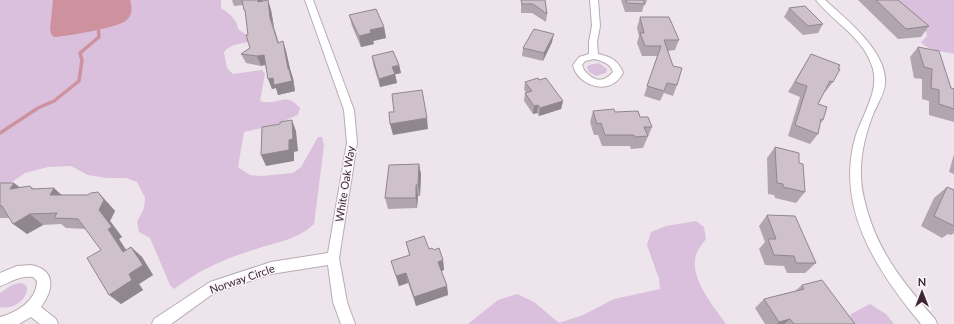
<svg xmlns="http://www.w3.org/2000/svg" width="954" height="324" font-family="Lato,sans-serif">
<rect width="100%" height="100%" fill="#ede5eb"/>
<path fill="#dac0dc" d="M 0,0 L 221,0 L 221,8 C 229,13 237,19 238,29 L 255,41 C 245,43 231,43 224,52 L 227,68 L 233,74 L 262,70 L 265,74 L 260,101 C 277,107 285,90 300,108 L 298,115 L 274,125 L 244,132 L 238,167 L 250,175 L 261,176 L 293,173 L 301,167 L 318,137 L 322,137 L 324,146 L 314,224 C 297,240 277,242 256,249 C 224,259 201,269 174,289 L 170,285 L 150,238 L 139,232 L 137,222 L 144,208 L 145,198 L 137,182 L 126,178 L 107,178 L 88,175 L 71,166 L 48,167 L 25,173 L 0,190 Z
M 888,0 L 954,0 L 954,54 C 943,51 928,51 921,42 L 927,36 L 925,29 Z
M 599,63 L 607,69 L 606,73 L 596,76 L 589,72 L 587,67 L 589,65 Z
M 696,221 L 704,227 L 706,239 C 703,243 699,248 697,252 C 687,276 713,305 726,324 L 468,324 L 498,300 L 517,294 L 534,302 L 559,323 L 583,315 L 614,299 L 660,289 L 659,279 L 647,245 L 651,232 L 666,226 Z
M 19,283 L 24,284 L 27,287 C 28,300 12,310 0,307 L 0,293 L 12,285 Z
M 870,304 L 886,314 L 894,324 L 849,324 L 851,314 Z"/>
<path fill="#cd929e" d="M 53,0 L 130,0 C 133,9 132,17 124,22 C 117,27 65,37 54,37 L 51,34 L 50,29 Z"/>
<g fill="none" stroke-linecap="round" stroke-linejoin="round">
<path stroke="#cd929e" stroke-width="3.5" d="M 0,133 L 38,108 L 54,101 L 79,81 L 82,60 L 80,53 L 99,37 L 98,25"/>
<defs>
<path id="minor" d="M 305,0 L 313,0 L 354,110 L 357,143 L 339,258 L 347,302 L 355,324 L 341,324 L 333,302 L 328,265 L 271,274 L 214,293 L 171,324 L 152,324 L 154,319 L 210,282 L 271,262 L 328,253 L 347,143 L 344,110 Z
M 590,0 L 598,0 L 600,26 L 597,42 L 598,54 C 610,56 619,61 623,73 C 621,76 618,81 614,83 C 599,93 576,81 573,65 L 579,57 L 589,54 L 589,42 L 592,26 ZM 594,59 C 603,61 611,64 613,72 C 603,84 593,81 584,70 L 582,65 L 585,61 Z
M 816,0 L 825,0 C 846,19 888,52 885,84 C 884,94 878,103 874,112 C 866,132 860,155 861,177 C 861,188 864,199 867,210 C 880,255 905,285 935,319 L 937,324 L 921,324 C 877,271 834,207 856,135 C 863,114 879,91 873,69 C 864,37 835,24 816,0 Z
M 31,265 C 56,270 54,289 41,307 L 56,319 L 58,324 L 40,324 L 31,317 L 19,324 L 0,324 L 0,317 C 17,313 37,300 37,281 L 33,277 C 20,275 11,282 0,286 L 0,273 L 17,266 Z"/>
</defs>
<use href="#minor" stroke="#b8abb4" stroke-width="2"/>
<use href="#minor" fill="#fff" fill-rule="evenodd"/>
</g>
<path fill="#b1a6af" d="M 232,0 L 263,0 L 263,1 L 268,0 L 271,10 L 274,27 L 279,43 L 283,41 L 286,51 L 290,69 L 293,78 L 295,91 L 278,95 L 276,88 L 272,89 L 265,65 L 261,66 L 246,63 L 241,54 L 250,48 L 246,15 L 243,5 L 234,6 Z
M 521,0 L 545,0 L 547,14 L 546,22 L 532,13 L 521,13 Z
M 621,0 L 647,0 L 645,5 L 644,5 L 642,12 L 625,12 Z
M 858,0 L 898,0 L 929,26 L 921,37 L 898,39 Z
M 789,8 L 823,24 L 818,33 L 803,35 L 784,17 Z
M 349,15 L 384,27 L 386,38 L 373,41 L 374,44 L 361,47 L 352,26 Z
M 640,17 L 679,40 L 675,50 L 668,51 L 677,85 L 673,96 L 664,93 L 660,101 L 644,96 L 657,56 L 642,56 L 637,43 L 639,36 L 637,28 Z
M 552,42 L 543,61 L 522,56 L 523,48 Z
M 918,47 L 951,88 L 954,89 L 954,122 L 929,115 L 929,101 L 922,99 L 922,79 L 914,78 L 910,57 Z
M 811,54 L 833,82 L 825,92 L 824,92 L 818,104 L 823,120 L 820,124 L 818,134 L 810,144 L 788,136 L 800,97 L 788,92 Z
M 372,56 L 399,65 L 401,73 L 395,74 L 397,83 L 380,87 L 373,64 Z
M 539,80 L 563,101 L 561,109 L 539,116 L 537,113 L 533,114 L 524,101 L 525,93 L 526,92 L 524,90 L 525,82 Z
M 593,111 L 615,112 L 640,117 L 652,127 L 643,148 L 631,149 L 630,146 L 602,146 L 598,135 L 594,135 L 590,122 Z
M 775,147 L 799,163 L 805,192 L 796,203 L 775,198 L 774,195 L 768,194 L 767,158 Z
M 954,154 L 954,174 L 949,172 Z
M 419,164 L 421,175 L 420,196 L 418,196 L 417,208 L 388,209 L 385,198 Z
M 0,183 L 14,183 L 20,187 L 30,186 L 34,189 L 62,195 L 108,203 L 115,211 L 110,221 L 122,237 L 119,239 L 126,250 L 131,247 L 142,257 L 153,275 L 139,284 L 143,290 L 121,304 L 101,250 L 86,229 L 66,228 L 61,224 L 43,225 L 27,234 L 9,218 L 0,218 Z
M 947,187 L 954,190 L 954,233 L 951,235 L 948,234 L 942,238 L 921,226 L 934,198 Z
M 767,215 L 816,263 L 805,273 L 787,273 L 784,266 L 765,265 L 759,249 L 765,242 L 759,226 Z
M 406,242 L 434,250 L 443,260 L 444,270 L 441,271 L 447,286 L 448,295 L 416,306 L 408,283 L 399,286 L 391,261 L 409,255 Z
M 802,285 L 855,324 L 765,324 L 755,308 L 764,299 L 795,291 Z"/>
<path fill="#90878e" d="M 258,0 L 263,0 L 261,12 L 258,2 Z
M 268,0 L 271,10 L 274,27 L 270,18 Z
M 384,27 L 386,38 L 373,41 L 374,44 L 361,47 L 359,36 L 370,30 Z
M 554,34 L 552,42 L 543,61 L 544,53 Z
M 283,41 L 286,51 L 290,69 L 293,78 L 295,91 L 278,95 L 276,88 L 272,89 L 268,79 L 288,69 Z
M 264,55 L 267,64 L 261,66 L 257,56 Z
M 399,65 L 401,73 L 393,75 L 392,67 Z
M 395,74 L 397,83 L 380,87 L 379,79 Z
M 563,101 L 561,109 L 539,116 L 540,108 Z
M 538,105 L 537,113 L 533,114 L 534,106 Z
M 427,118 L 428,129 L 393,135 L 390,124 Z
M 292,120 L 296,131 L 298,151 L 294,152 L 294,161 L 266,166 L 261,155 L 289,140 Z
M 419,164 L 421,175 L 420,196 L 418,185 Z
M 14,183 L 27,194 L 10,189 Z
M 416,185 L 418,196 L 417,208 L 416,198 Z
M 54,188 L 66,199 L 50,195 Z
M 98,192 L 108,203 L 115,211 L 110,221 L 122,237 L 119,239 L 134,262 L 123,252 L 108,229 L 99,210 Z
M 30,214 L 43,225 L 27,234 L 13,224 Z
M 131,247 L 142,257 L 153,275 L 139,284 L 143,290 L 121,304 L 109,295 L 129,274 Z
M 443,260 L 444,270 L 439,272 L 438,262 Z
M 406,273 L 408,283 L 399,286 L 396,276 Z
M 447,286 L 448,295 L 416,306 L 414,297 Z
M 790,319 L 784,324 L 777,324 L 779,322 Z"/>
<path fill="#cec1cb" stroke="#90878e" d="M 242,0 L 258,0 L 258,2 L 268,0 L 270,18 L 278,43 L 283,41 L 288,69 L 289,69 L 292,81 L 274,85 L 273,78 L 268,79 L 264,55 L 257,56 L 241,54 L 250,48 L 246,35 L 248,35 L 245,10 L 244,10 Z
M 521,0 L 545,0 L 547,14 L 533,4 L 522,4 Z
M 626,0 L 643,0 L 645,4 L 627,3 Z
M 876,0 L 898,0 L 929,26 L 906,29 Z
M 805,6 L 823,24 L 808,26 L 789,8 Z
M 376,9 L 384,27 L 370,30 L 371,33 L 359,36 L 349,15 Z
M 640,17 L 669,17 L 679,40 L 664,40 L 673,66 L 682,68 L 677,85 L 667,83 L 664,91 L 647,86 L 661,46 L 645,46 L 640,33 L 644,33 Z
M 534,29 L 554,34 L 544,53 L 523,48 Z
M 918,47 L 939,51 L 951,88 L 954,89 L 954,109 L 939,104 L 939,90 L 931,88 L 932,69 L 924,67 Z
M 393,51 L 399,65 L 392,67 L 395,74 L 379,79 L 372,56 Z
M 811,54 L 840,65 L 838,69 L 840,69 L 833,82 L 830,81 L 818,104 L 827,107 L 823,120 L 821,119 L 818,134 L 795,125 L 807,86 L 795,82 Z
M 538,78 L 539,80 L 546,78 L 563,101 L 540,108 L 538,105 L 534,106 L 525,93 L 532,91 L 525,82 Z
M 422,90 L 427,118 L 390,124 L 389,112 L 394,112 L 392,94 Z
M 614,109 L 615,112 L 638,111 L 640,117 L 648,117 L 652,127 L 644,127 L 648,136 L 635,137 L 634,135 L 605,135 L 601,123 L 597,124 L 593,111 Z
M 292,120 L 293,139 L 289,140 L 289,150 L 261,155 L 262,127 L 280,124 L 280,122 Z
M 775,147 L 799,153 L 799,163 L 803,164 L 805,192 L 783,187 L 783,184 L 777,183 Z
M 419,164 L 418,185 L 416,185 L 416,198 L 385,198 L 389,165 Z
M 0,183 L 14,183 L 10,189 L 30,186 L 32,189 L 54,188 L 50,195 L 87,195 L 91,193 L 98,192 L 104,200 L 99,210 L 112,227 L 108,229 L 123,252 L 131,247 L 143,265 L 129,274 L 132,280 L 109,295 L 87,258 L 101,250 L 78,219 L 54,218 L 57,213 L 30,214 L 13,224 L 2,206 L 0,206 Z
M 947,187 L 954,190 L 954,226 L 934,216 Z
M 767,215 L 795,216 L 816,263 L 796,263 L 794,256 L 774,255 L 768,239 L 776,239 Z
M 424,236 L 429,249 L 432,248 L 434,250 L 439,248 L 443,260 L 438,262 L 447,286 L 414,297 L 406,273 L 396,276 L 391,261 L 410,255 L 406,242 Z
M 822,280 L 855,324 L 794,324 L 790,319 L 779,322 L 764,299 L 804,289 L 802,285 Z"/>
<g text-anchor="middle" stroke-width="3" stroke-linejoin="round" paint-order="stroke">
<g font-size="11" fill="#3e2534" stroke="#faf5f9">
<text transform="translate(345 184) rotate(-81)" y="4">White Oak Way</text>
<text transform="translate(242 279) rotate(-19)" y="4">Norway Circle</text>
</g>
</g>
<g transform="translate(922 292)" stroke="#faf5f9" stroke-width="3" paint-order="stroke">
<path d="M0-3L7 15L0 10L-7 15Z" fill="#3e2534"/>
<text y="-6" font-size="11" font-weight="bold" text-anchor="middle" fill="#3e2534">N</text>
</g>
</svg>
